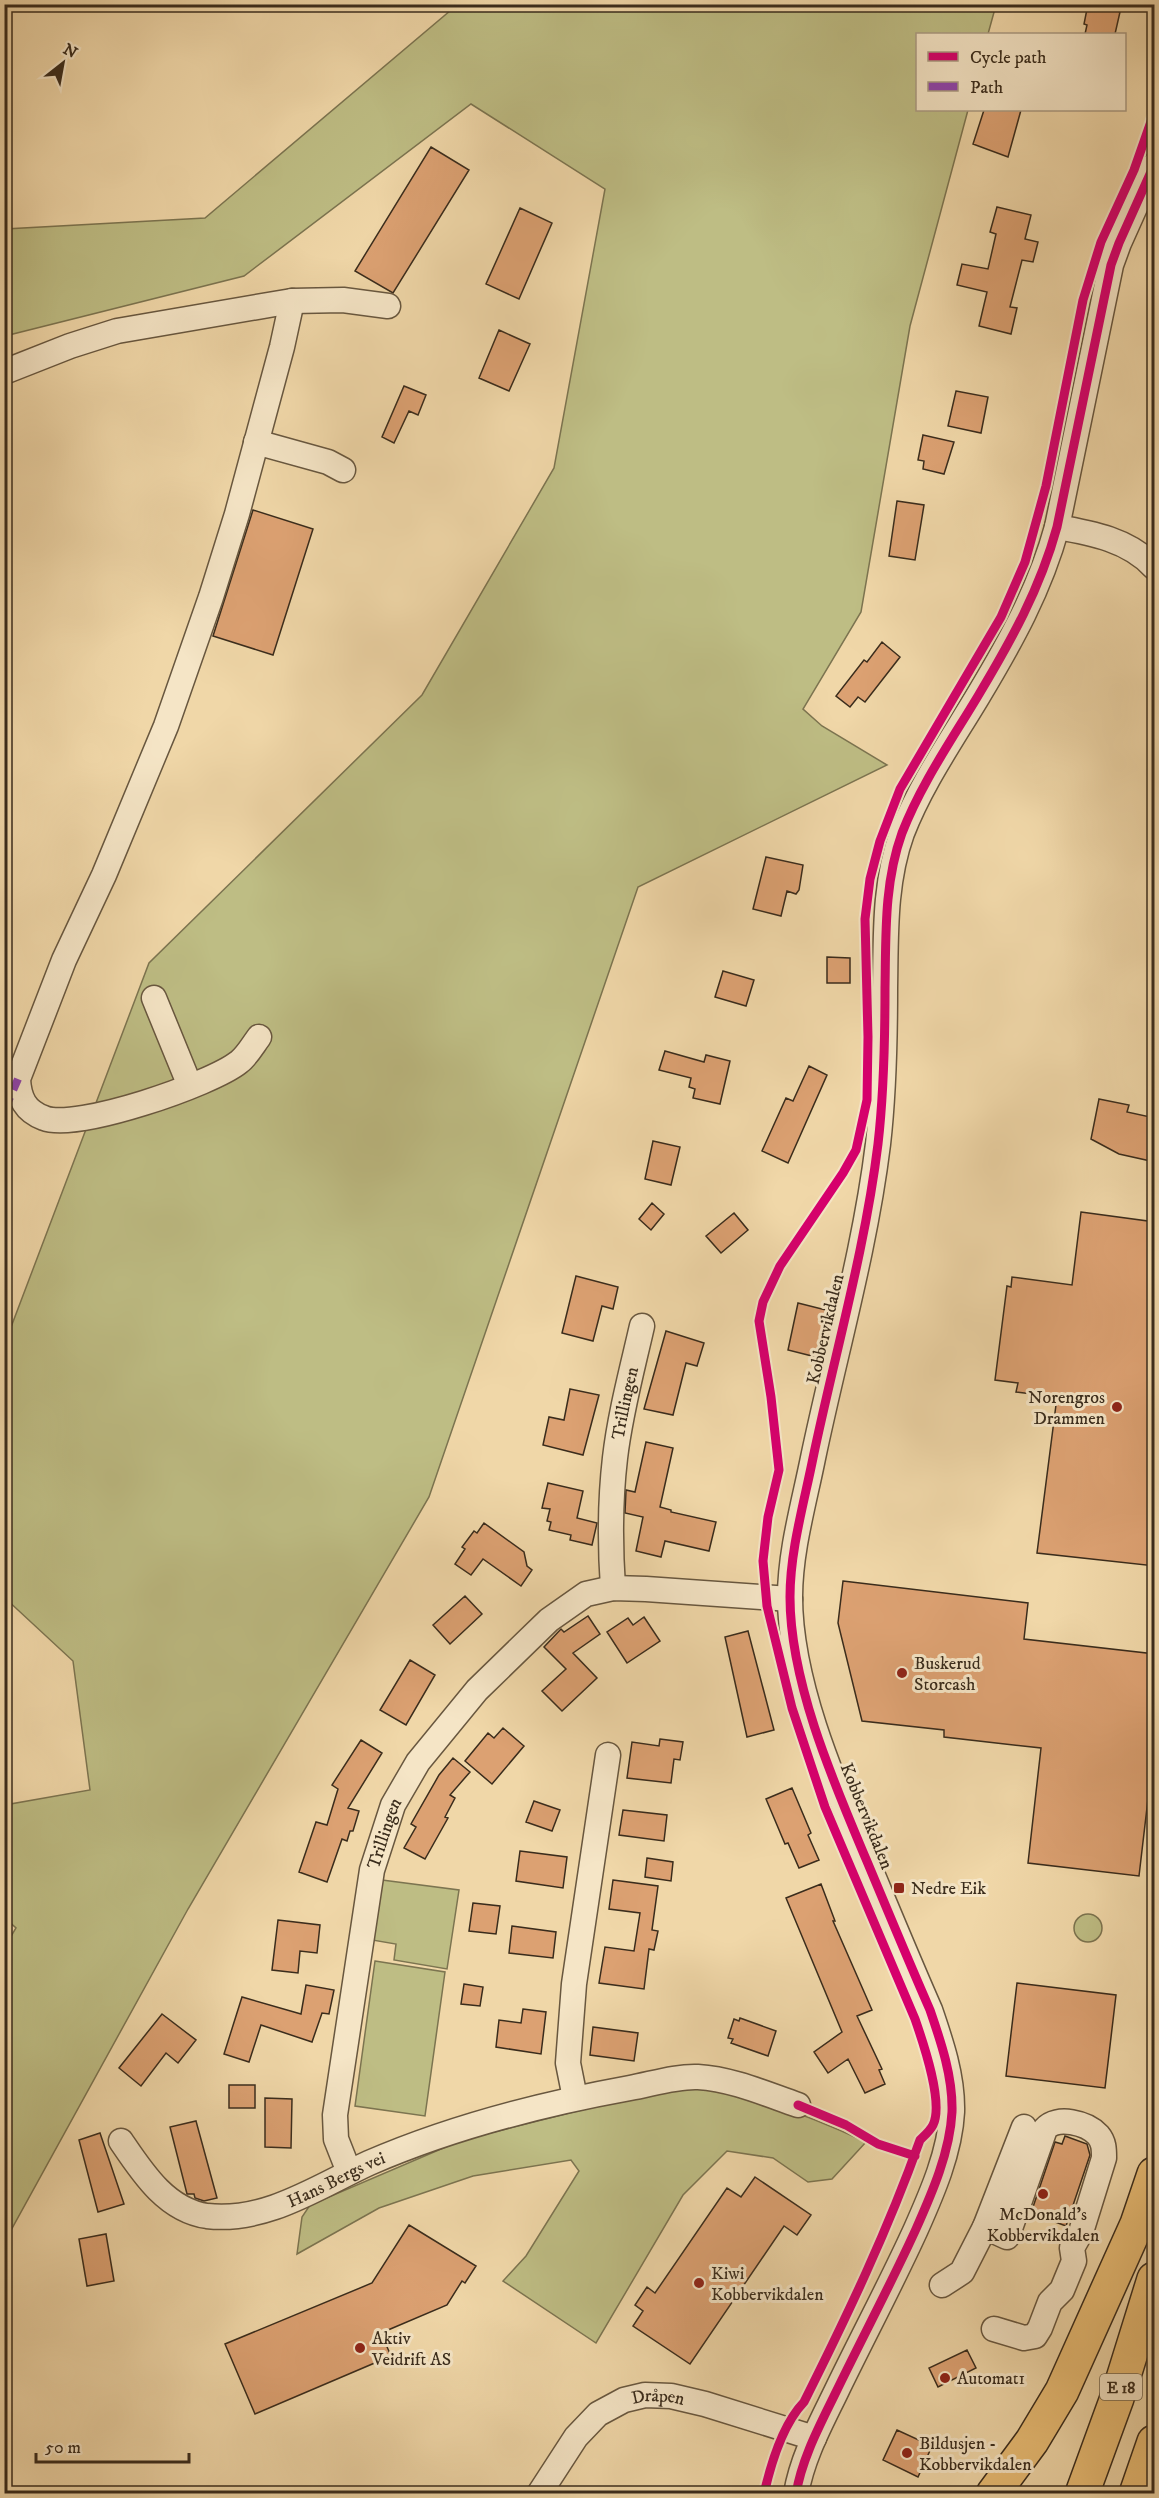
<svg xmlns="http://www.w3.org/2000/svg" width="1159" height="2498" font-family="'IM FELL DW Pica',serif">
<rect width="100%" height="100%" fill="#f0d7a8"/>
<filter id="stains"><feTurbulence type="fractalNoise" baseFrequency=".00333" numOctaves="4"/><feColorMatrix values="0 0 0 0 .2 0 0 0 0 .09 0 0 0 0 .02 0 0 0 .5 -.17"/></filter>
<radialGradient id="worn" r=".72"><stop offset=".6" stop-color="#630" stop-opacity="0"/><stop offset="1" stop-color="#630" stop-opacity=".3"/></radialGradient>
<path fill="#bebd84" stroke="#7c7450" stroke-width="1.5" d="M 457,5 L 996,5 L 988,34 L 918,34 L 918,110 L 968,110 L 910,326 L 861,612 L 803,709 L 822,726 L 887,765 L 638,887 L 429,1497 L 188,1909 L 5,2241 L 4,1948 L 16,1928 L 5,1918 L 5,1805 L 90,1790 L 73,1661 L 5,1598 L 5,1343 L 149,963 L 422,695 L 554,468 L 605,189 L 471,104 L 244,276 L 5,336 L 5,229 L 205,218 Z
M 382,1880 L 459,1890 L 447,1969 L 394,1960 L 396,1944 L 372,1940 Z
M1074 1928a14 14 0 1 1 28 0a14 14 0 1 1-28 0Z
M 375,1961 L 445,1972 L 425,2116 L 355,2106 Z
M 695,2084 C 755,2095 810,2116 866,2142 L 832,2179 L 808,2182 L 773,2158 L 727,2151 L 683,2195 L 596,2343 L 503,2281 L 526,2256 L 579,2171 L 571,2160 L 473,2176 L 379,2208 L 297,2254 L 302,2217 L 310,2205 L 462,2140 L 593,2107 Z"/>
<path fill="#dca172" stroke="#3a2c1c" stroke-width="1.5" d="M 1088,4 L 1118,4 L 1117,11 L 1120,12 L 1115,34 L 1085,34 L 1087,25 L 1084,24 Z
M 984,110 L 1021,110 L 1008,157 L 973,144 Z
M 431,147 L 469,170 L 393,293 L 355,271 Z
M 997,207 L 1031,215 L 1025,239 L 1038,242 L 1033,262 L 1022,260 L 1010,307 L 1017,308 L 1011,334 L 979,326 L 987,292 L 957,285 L 962,264 L 988,269 L 996,234 L 990,232 Z
M 520,208 L 552,223 L 519,299 L 486,284 Z
M 499,330 L 530,344 L 509,391 L 479,378 Z
M 404,386 L 426,395 L 418,415 L 409,411 L 394,443 L 382,437 Z
M 956,391 L 988,397 L 981,433 L 948,426 Z
M 923,435 L 954,442 L 944,474 L 923,469 L 924,461 L 918,460 Z
M 897,501 L 924,505 L 915,560 L 889,556 Z
M 253,510 L 313,529 L 273,655 L 213,636 Z
M 882,642 L 900,657 L 865,702 L 858,697 L 850,707 L 836,696 L 864,660 L 867,662 Z
M 766,857 L 803,865 L 799,890 L 796,894 L 787,891 L 781,916 L 753,909 Z
M 827,957 L 850,958 L 850,983 L 827,983 Z
M 723,971 L 754,980 L 746,1006 L 715,997 Z
M 665,1051 L 704,1062 L 706,1055 L 730,1061 L 720,1104 L 693,1098 L 695,1089 L 689,1087 L 691,1078 L 659,1070 Z
M 809,1066 L 827,1075 L 788,1163 L 762,1151 L 786,1098 L 793,1101 Z
M 1099,1099 L 1129,1105 L 1127,1112 L 1155,1118 L 1155,1162 L 1119,1154 L 1091,1139 Z
M 653,1141 L 680,1147 L 671,1185 L 645,1179 Z
M 652,1203 L 664,1214 L 651,1230 L 639,1219 Z
M 1081,1212 L 1155,1222 L 1155,1566 L 1037,1553 L 1057,1397 L 1016,1392 L 1018,1383 L 995,1380 L 1007,1286 L 1011,1287 L 1012,1277 L 1072,1285 Z
M 734,1213 L 748,1230 L 721,1253 L 706,1236 Z
M 576,1276 L 618,1287 L 613,1309 L 602,1306 L 593,1341 L 562,1333 Z
M 798,1303 L 826,1310 L 816,1357 L 788,1350 Z
M 666,1331 L 704,1343 L 697,1366 L 686,1363 L 673,1415 L 644,1409 Z
M 570,1389 L 599,1395 L 583,1455 L 543,1445 L 549,1417 L 564,1420 Z
M 646,1442 L 673,1448 L 660,1507 L 671,1510 L 671,1512 L 716,1522 L 709,1551 L 665,1541 L 661,1557 L 636,1551 L 643,1517 L 625,1513 L 626,1490 L 635,1492 Z
M 548,1483 L 583,1491 L 577,1518 L 597,1523 L 592,1545 L 570,1540 L 571,1535 L 549,1530 L 551,1522 L 547,1521 L 550,1509 L 542,1508 Z
M 484,1523 L 524,1552 L 527,1566 L 532,1570 L 521,1586 L 483,1559 L 471,1575 L 455,1564 L 465,1549 L 462,1547 L 474,1531 L 477,1533 Z
M 843,1581 L 1028,1603 L 1024,1639 L 1155,1654 L 1155,1739 L 1139,1876 L 1028,1863 L 1041,1748 L 944,1737 L 944,1730 L 862,1721 L 838,1623 Z
M 465,1596 L 482,1614 L 450,1644 L 433,1625 Z
M 588,1616 L 600,1634 L 573,1653 L 597,1678 L 562,1711 L 542,1691 L 566,1669 L 544,1647 L 561,1629 L 564,1632 Z
M 644,1617 L 660,1641 L 627,1663 L 607,1632 L 628,1618 L 633,1625 Z
M 748,1631 L 774,1730 L 747,1737 L 725,1637 Z
M 410,1660 L 435,1675 L 406,1725 L 380,1710 Z
M 503,1728 L 524,1746 L 492,1784 L 465,1761 L 488,1733 L 494,1738 Z
M 660,1739 L 683,1742 L 680,1760 L 674,1759 L 671,1783 L 627,1778 L 632,1742 L 659,1746 Z
M 361,1740 L 382,1753 L 348,1808 L 359,1811 L 353,1831 L 350,1831 L 347,1841 L 342,1839 L 327,1882 L 299,1872 L 316,1822 L 327,1825 L 338,1789 L 332,1785 Z
M 453,1758 L 470,1772 L 450,1795 L 455,1798 L 445,1817 L 448,1818 L 425,1859 L 404,1848 L 416,1827 L 411,1824 L 439,1775 Z
M 792,1788 L 811,1833 L 808,1835 L 819,1860 L 799,1868 L 788,1843 L 785,1844 L 766,1799 Z
M 534,1801 L 560,1810 L 552,1831 L 526,1822 Z
M 623,1810 L 667,1815 L 664,1841 L 619,1835 Z
M 520,1851 L 567,1857 L 563,1888 L 516,1881 Z
M 647,1858 L 673,1862 L 671,1881 L 645,1877 Z
M 613,1880 L 658,1886 L 652,1930 L 658,1931 L 654,1950 L 649,1949 L 644,1989 L 599,1983 L 605,1947 L 634,1951 L 640,1913 L 609,1909 Z
M 821,1884 L 835,1921 L 833,1921 L 872,2010 L 857,2016 L 882,2069 L 879,2070 L 885,2084 L 865,2093 L 848,2059 L 828,2073 L 814,2052 L 842,2032 L 786,1898 Z
M 473,1903 L 500,1906 L 496,1934 L 469,1931 Z
M 278,1920 L 320,1925 L 317,1953 L 300,1951 L 298,1973 L 272,1970 Z
M 512,1926 L 556,1932 L 553,1958 L 509,1953 Z
M 1017,1983 L 1116,1995 L 1105,2088 L 1006,2076 Z
M 464,1984 L 483,1987 L 480,2006 L 461,2004 Z
M 306,1985 L 334,1990 L 329,2014 L 322,2013 L 312,2042 L 261,2025 L 249,2062 L 224,2054 L 242,1997 L 301,2014 Z
M 523,2009 L 546,2012 L 541,2054 L 496,2047 L 499,2020 L 521,2023 Z
M 162,2014 L 196,2040 L 178,2063 L 166,2053 L 141,2086 L 119,2068 Z
M 740,2018 L 776,2031 L 768,2056 L 731,2043 L 733,2039 L 728,2038 L 734,2019 L 739,2021 Z
M 593,2027 L 638,2033 L 634,2061 L 590,2055 Z
M 229,2085 L 255,2085 L 255,2108 L 229,2108 Z
M 265,2098 L 292,2099 L 291,2148 L 265,2147 Z
M 196,2121 L 217,2198 L 204,2201 L 195,2198 L 194,2194 L 187,2194 L 170,2127 Z
M 100,2133 L 124,2204 L 98,2212 L 79,2140 Z
M 1065,2136 L 1087,2144 L 1090,2155 L 1066,2226 L 1031,2213 L 1055,2142 L 1062,2144 Z
M 755,2177 L 811,2215 L 797,2235 L 784,2226 L 690,2364 L 633,2326 L 643,2311 L 635,2305 L 647,2287 L 655,2293 L 727,2188 L 741,2197 Z
M 409,2225 L 476,2266 L 465,2283 L 462,2281 L 447,2305 L 381,2333 L 391,2356 L 255,2414 L 225,2344 L 372,2283 Z
M 106,2234 L 114,2281 L 87,2286 L 79,2239 Z
M 967,2350 L 976,2368 L 938,2387 L 929,2368 Z
M 897,2430 L 932,2446 L 918,2477 L 883,2460 Z"/>
<g fill="none" stroke-linecap="round" stroke-linejoin="round">
<defs>
<g id="minor">
<path d="M 4,372 L 70,346 L 117,331 L 292,301 L 343,300 L 388,306"/>
<path d="M 256,442 L 328,462 L 343,470"/>
<path d="M 1057,527 C 1092,533 1129,540 1154,567"/>
<path d="M 154,998 L 190,1086"/>
<path d="M 259,1037 C 253,1045 247,1056 239,1062 C 212,1084 76,1131 44,1118 C 25,1111 19,1098 18,1079 L 64,960 L 104,875 L 166,726 L 211,597 L 237,514 L 282,347 L 292,301"/>
<path id="s1" d="M 613,1588 C 610,1545 610,1501 615,1458 C 620,1414 632,1370 642,1326"/>
<path d="M 575,2098 L 568,2063 L 574,1984 L 608,1755"/>
<path id="s2" d="M 121,2141 C 142,2172 166,2210 207,2216 C 266,2223 319,2186 369,2163 C 452,2127 542,2104 630,2088 C 652,2084 676,2076 698,2077 C 732,2079 766,2094 798,2105"/>
<path id="s3" d="M 349,2172 L 336,2139 L 335,2115 L 372,1870 L 393,1805 L 418,1762 L 477,1690 L 549,1620 L 586,1594 L 613,1588 L 646,1589 L 790,1599"/>
<path d="M 985,2227 L 1007,2237 L 1045,2129 C 1057,2115 1087,2123 1098,2135 C 1104,2142 1104,2149 1104,2158 L 1081,2232 L 1072,2248 L 1074,2261 L 1062,2290 L 1050,2302 L 1040,2328 L 1035,2336 L 1024,2338 L 994,2329"/>
<path d="M 942,2285 L 962,2272 L 985,2227 L 1024,2127"/>
<path id="s4" d="M 539,2494 L 576,2437 L 598,2414 L 624,2400 L 645,2395 L 671,2396 L 705,2404 L 814,2438"/>
<path d="M 796,2494 C 802,2458 820,2425 836,2392 C 862,2338 891,2284 916,2229 C 932,2193 950,2152 952,2112 C 953,2077 941,2042 930,2010 C 908,1960 887,1909 866,1859 C 833,1781 790,1682 790,1597 C 790,1551 804,1503 813,1458 C 835,1353 865,1250 878,1144 C 884,1092 885,1040 885,988 C 886,935 884,883 902,833 C 921,784 951,741 978,696 C 1011,641 1040,589 1057,527 L 1111,265 L 1119,243 L 1154,165"/>
</g>
<path id="highway" d="M 993,2494 L 1032,2441 L 1062,2391 L 1137,2224 L 1154,2174
M 1082,2494 L 1117,2398 L 1154,2279
M 1136,2494 L 1154,2442"/>
</defs>
<use href="#minor" stroke="#68573f" stroke-width="27"/>
<use href="#highway" stroke="#3a2c1c" stroke-width="36"/>
<use href="#minor" stroke="#f5e5c6" stroke-width="24"/>
<use href="#highway" stroke="#e8bc74" stroke-width="33"/>
<path stroke="#8e44ad" stroke-width="8" stroke-dasharray="15 8" stroke-linecap="butt" d="M 4,1111 L 18,1079"/>
<defs>
<path id="cycleway" d="M 798,2105 L 846,2125 L 878,2144 L 915,2156
M 764,2494 C 771,2463 782,2425 804,2402 C 847,2316 888,2230 920,2140 C 925,2135 930,2131 933,2125 C 944,2103 923,2042 915,2019 L 825,1807 L 792,1708 L 767,1606 L 763,1561 L 768,1517 L 779,1470 L 771,1397 L 759,1321 L 763,1302 L 780,1266 L 843,1173 L 856,1150 L 867,1100 L 868,1037 L 865,919 L 870,879 L 880,841 L 900,789 L 1001,617 L 1025,562 L 1046,486 L 1083,300 L 1101,242 L 1134,170 L 1154,113
M 796,2494 C 802,2458 820,2425 836,2392 C 862,2338 891,2284 916,2229 C 932,2193 950,2152 952,2112 C 953,2077 941,2042 930,2010 C 908,1960 887,1909 866,1859 C 833,1781 790,1682 790,1597 C 790,1551 804,1503 813,1458 C 835,1353 865,1250 878,1144 C 884,1092 885,1040 885,988 C 886,935 884,883 902,833 C 921,784 951,741 978,696 C 1011,641 1040,589 1057,527 L 1111,265 L 1119,243 L 1154,165"/>
</defs>
<use href="#cycleway" stroke="#f5e5c6" stroke-width="13"/>
<use href="#cycleway" stroke="#d6006c" stroke-width="9"/>
</g>
<g fill="#8f2418" stroke="#f5e5c6" stroke-width="2">
<circle cx="1117" cy="1407" r="6"/>
<circle cx="902" cy="1673" r="6"/>
<rect x="893" y="1882" width="12" height="12" rx="3"/>
<circle cx="1043" cy="2194" r="6"/>
<circle cx="699" cy="2283" r="6"/>
<circle cx="360" cy="2348" r="6"/>
<circle cx="945" cy="2378" r="6"/>
<circle cx="907" cy="2453" r="6"/>
</g>
<g text-anchor="middle" stroke-width="6" stroke-linejoin="round" paint-order="stroke">
<rect fill="#f5e5c6" stroke="#72644f" stroke-width="1.5" x="1100" y="2374" width="42" height="26" rx="4.5"/>
<g font-size="16" font-weight="bold" fill="#3a2c1c">
<text x="1121" y="2393">E 18</text>
</g>
<g font-size="18" fill="#3a2c1c" stroke="#f5e5c6">
<text transform="translate(825 1329) rotate(-77)" y="6">Kobbervikdalen</text>
<text dy="6" stroke="none"><textPath href="#s1" startOffset="186">Trillingen</textPath></text>
<text transform="translate(867 1816) rotate(68)" y="6">Kobbervikdalen</text>
<text dy="6" stroke="none"><textPath href="#s3" startOffset="346">Trillingen</textPath></text>
<text dy="6" stroke="none"><textPath href="#s2" startOffset="254">Hans Bergs vei</textPath></text>
<text dy="6" stroke="none"><textPath href="#s4" startOffset="164">Dråpen</textPath></text>
</g>
<g font-size="18" fill="#3a2c1c" stroke="#f5e5c6" text-anchor="start">
<text x="1105" y="1403" text-anchor="end">Norengros<tspan x="1105" dy="21">Drammen</tspan></text>
<text x="914" y="1669">Buskerud<tspan x="914" dy="21">Storcash</tspan></text>
<text x="911" y="1894">Nedre Eik</text>
<text x="1043" y="2220" text-anchor="middle">McDonald's<tspan x="1043" dy="21">Kobbervikdalen</tspan></text>
<text x="711" y="2279">Kiwi<tspan x="711" dy="21">Kobbervikdalen</tspan></text>
<text x="372" y="2344">Aktiv<tspan x="372" dy="21">Veidrift AS</tspan></text>
<text x="957" y="2384">Automat1</text>
<text x="919" y="2449">Bildusjen -<tspan x="919" dy="21">Kobbervikdalen</tspan></text>
</g>
</g>
<rect width="1159" height="2498" fill="none" stroke="#f0d7a8" stroke-width="24"/>
<rect x="6" y="6" width="1147" height="2486" fill="none" stroke="#3a2c1c" stroke-width="3"/>
<rect x="12" y="12" width="1135" height="2474" fill="none" stroke="#3a2c1c" stroke-width="1.5"/>
<rect x="916" y="33" width="210" height="78" fill="#f5e5c6" stroke="#aa9b82" stroke-width="1.5"/>
<rect x="928" y="52" width="30" height="9" fill="#d6006c" stroke="#aa9b82" stroke-width="1.5"/>
<text x="970" y="63" font-size="18" fill="#3a2c1c">Cycle path</text>
<rect x="928" y="82" width="30" height="9" fill="#8e44ad" stroke="#aa9b82" stroke-width="1.5"/>
<text x="970" y="93" font-size="18" fill="#3a2c1c">Path</text>
<g transform="translate(63 63) rotate(31)" stroke="#f5e5c6" stroke-width="4.5" paint-order="stroke">
<path d="M0-4.5L10 22L0 15L-10 22Z" fill="#3a2c1c"/>
<text y="-9" font-size="16" font-weight="bold" text-anchor="middle" fill="#3a2c1c">N</text>
</g>
<path d="M36 2453v9h153v-9" fill="none" stroke="#3a2c1c" stroke-width="3"/>
<text x="45" y="2453" font-size="18" fill="#3a2c1c" stroke="#f5e5c6" stroke-width="4.5" paint-order="stroke">50 m</text>
<rect width="100%" height="100%" filter="url(#stains)"/>
<rect width="100%" height="100%" fill="url(#worn)"/>
</svg>
